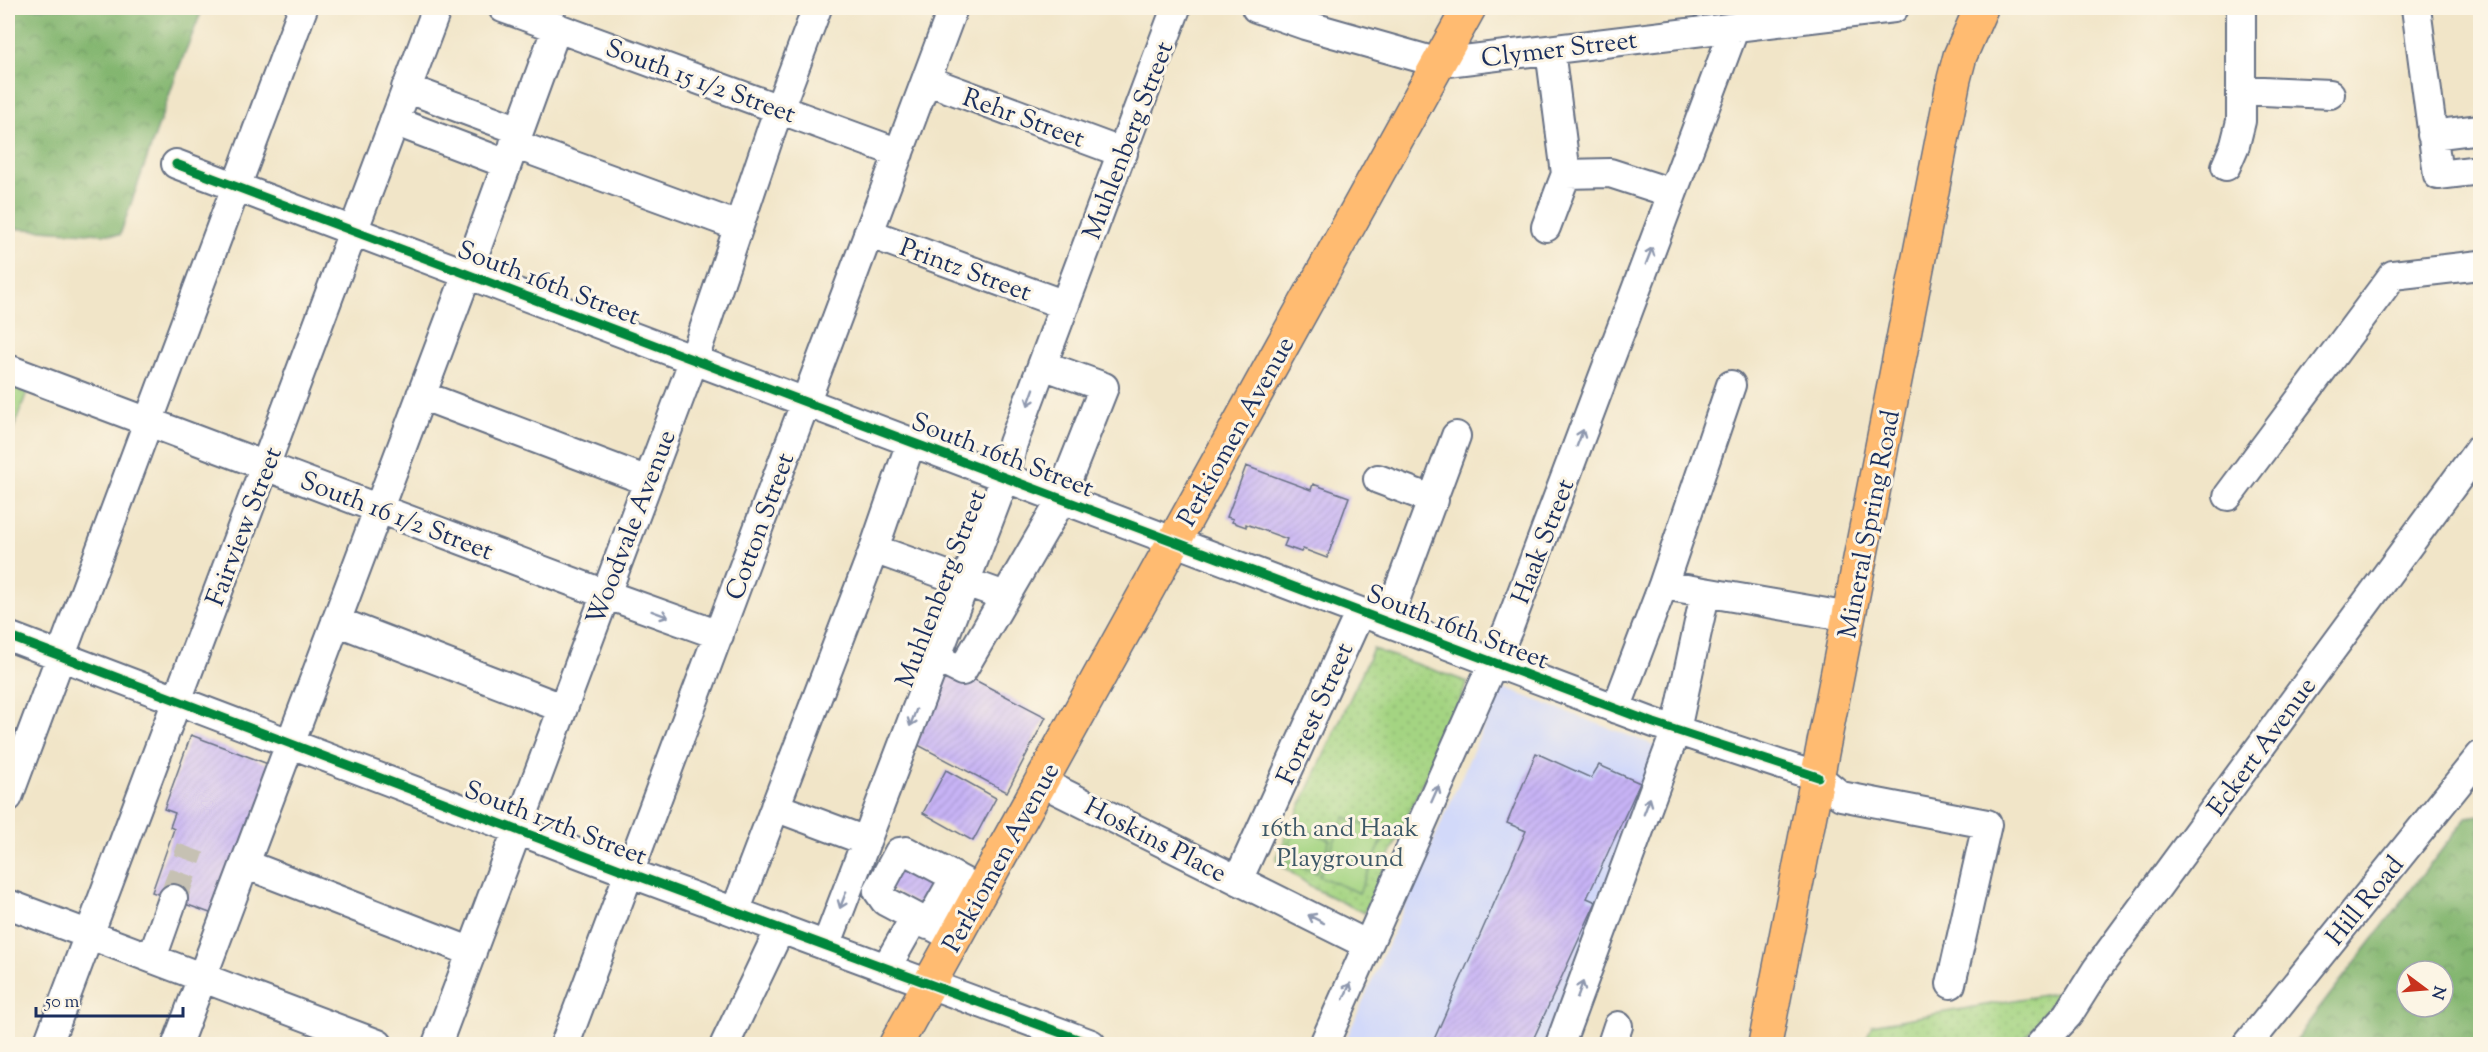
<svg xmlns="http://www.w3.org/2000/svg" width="2488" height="1052" font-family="'Sorts Mill Goudy',serif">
<defs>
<pattern id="grass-dots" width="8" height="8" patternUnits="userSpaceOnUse" patternTransform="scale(1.5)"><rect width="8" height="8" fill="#a4d482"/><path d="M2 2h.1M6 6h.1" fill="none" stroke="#8db673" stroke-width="1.8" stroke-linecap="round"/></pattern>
<pattern id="forest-crowns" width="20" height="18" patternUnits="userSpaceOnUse" patternTransform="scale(1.5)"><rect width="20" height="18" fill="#83b670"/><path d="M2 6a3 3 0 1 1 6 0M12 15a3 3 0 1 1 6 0" fill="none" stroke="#6a945f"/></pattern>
<pattern id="building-hatch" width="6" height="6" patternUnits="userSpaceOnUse" patternTransform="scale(1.5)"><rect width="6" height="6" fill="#c7b3f5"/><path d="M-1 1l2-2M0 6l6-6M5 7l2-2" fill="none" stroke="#aa9ad4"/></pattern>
</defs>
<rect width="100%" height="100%" fill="#fcf5e5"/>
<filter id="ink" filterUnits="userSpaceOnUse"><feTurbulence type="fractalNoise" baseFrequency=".0167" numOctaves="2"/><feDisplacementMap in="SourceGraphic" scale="12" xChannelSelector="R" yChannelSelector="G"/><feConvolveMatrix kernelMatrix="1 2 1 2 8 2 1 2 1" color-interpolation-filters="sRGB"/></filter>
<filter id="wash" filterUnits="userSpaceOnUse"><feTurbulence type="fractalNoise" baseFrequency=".008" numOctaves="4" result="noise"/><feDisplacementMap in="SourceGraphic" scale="24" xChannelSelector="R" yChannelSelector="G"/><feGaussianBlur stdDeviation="1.35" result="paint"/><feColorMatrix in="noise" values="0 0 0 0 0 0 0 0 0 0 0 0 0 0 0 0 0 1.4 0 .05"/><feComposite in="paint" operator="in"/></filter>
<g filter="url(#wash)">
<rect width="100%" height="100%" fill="#f1e5c8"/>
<path fill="#d2d9f9" d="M 1501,687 L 1672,752 L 1575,1044 L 1344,1044 Z"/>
<path fill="url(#grass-dots)" stroke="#608270" stroke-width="1.5" d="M 8,369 L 32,378 L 8,444 Z
M 1373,649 L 1468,682 L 1364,913 L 1315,889 L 1279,864 L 1276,859 Z
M 2060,992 L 2020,1044 L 1864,1044 L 1872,1025 Z"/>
<path fill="url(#forest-crowns)" stroke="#4f7267" stroke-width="1.5" fill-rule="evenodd" d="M 8,8 L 203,8 L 178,70 L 120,235 L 8,228 Z
M 2480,815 L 2480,1044 L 2292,1044 L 2467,817 ZM 2407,971 L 2443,971 L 2443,1007 L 2407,1007 Z"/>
<path fill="#a4d482" stroke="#608270" stroke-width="1.5" d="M 1345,817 L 1385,834 L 1359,893 L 1319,876 Z
M 1297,826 L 1330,840 L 1316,873 L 1283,859 Z"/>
<g id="blocks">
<path fill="url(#building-hatch)" d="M 1246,466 L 1311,490 L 1313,484 L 1349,497 L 1327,558 L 1303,549 L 1301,552 L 1284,546 L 1287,539 L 1246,524 L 1246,527 L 1232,522 L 1233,519 L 1227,517 Z
M 948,666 L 1046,717 L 1007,792 L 916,744 Z
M 191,735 L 276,767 L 221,917 L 152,892 L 174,829 L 170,827 L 175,813 L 164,809 Z
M 1536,753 L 1591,778 L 1599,765 L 1640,783 L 1587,898 L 1596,902 L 1531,1044 L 1432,1044 L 1526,831 L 1507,823 Z
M 946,770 L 996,798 L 973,841 L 923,813 Z
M 898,862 L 942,886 L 928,910 L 885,886 Z"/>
</g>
</g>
<g filter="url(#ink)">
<use href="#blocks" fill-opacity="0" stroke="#666f83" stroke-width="1.5"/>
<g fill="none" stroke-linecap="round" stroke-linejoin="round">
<path stroke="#c6c1b3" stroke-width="28" stroke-dasharray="28 14" stroke-linecap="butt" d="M 173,899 L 191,848"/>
<defs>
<path id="minor" d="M 503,8 L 899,153
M 1256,8 L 1305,25 L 1439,63 L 1894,8
M 2416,8 L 2438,175 L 2480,170
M 926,80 L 1123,153
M 406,88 L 519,130
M 2242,90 L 2330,94
M 394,121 L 507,164
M 2432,135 L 2480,129
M 514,144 L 738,226
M 176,164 L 1654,723 L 1818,777 L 1841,796 L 1987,824 L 1951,984
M 2226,166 L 2235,145 L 2241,121 L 2241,8
M 1566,174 L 1610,173 L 1672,193
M 1546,227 L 1566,174 L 1550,50
M 868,233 L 1065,305
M 8,369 L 605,594 L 719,635
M 421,395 L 648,481
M 1378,479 L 1434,500
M 2228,496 L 2393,275 L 2480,265
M 874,549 L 1005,596
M 1663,585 L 1850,617
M 336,621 L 562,708
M 1387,622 L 1456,436
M 8,636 L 630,873 L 1091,1044
M 936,658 L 962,671 L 1055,511 L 1104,387 L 1043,365
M 1616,709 L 1663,585 L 1731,385
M 1041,782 L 1368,945
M 8,797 L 303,8
M 775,807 L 866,841
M 245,864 L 472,952
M 1238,880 L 1360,612
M 8,904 L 378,1044
M 735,912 L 874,549 L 911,442
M 928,925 L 955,877
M 955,938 L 885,901 L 878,891 L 899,852 L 906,851 L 981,891
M 826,946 L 1005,478 L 1013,443 L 1176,8
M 152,958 L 173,899
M 886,968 L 915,917
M 48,1044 L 437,8
M 177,1044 L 467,274 L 557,27
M 437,1044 L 694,359 L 772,128 L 817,8
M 565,1044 L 953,8
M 725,1044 L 780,929
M 1324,1044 L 1509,627 L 1735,27
M 1560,1044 L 1676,730 L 1705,594
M 1612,1044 L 1618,1026
M 2041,1044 L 2068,1015 L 2097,969 L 2480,448
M 2248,1044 L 2480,756"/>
<path id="major" d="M 896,1044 L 1469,8
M 1765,1044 L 1954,79 L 1960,56 L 1981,8"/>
</defs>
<use href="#minor" stroke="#666f83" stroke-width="32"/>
<use href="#major" stroke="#666f83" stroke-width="36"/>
<use href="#minor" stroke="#fff" stroke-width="28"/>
<use href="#major" stroke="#ffbb71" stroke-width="33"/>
<defs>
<path id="cycleway" d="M 176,164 L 1654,723 L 1818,777
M 8,636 L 630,873 L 1091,1044"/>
</defs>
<use href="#cycleway" stroke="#fcf5e5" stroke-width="13"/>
<use href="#cycleway" stroke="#00873e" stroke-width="9"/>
</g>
<defs><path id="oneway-shaft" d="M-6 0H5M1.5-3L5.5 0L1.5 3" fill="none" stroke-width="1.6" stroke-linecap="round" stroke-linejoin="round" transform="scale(1.5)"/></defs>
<g stroke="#8d97ae">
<use href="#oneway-shaft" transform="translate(1649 256) rotate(-69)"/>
<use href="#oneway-shaft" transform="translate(1031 397) rotate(110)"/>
<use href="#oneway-shaft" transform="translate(1580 438) rotate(-69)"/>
<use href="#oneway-shaft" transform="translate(660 614) rotate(20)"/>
<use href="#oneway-shaft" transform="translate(913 718) rotate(111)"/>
<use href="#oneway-shaft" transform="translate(1435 794) rotate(-66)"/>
<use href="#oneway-shaft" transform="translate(1647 806) rotate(-69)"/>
<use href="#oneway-shaft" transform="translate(843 900) rotate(111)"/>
<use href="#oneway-shaft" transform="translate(1316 919) rotate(-153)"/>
<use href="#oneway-shaft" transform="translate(1580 990) rotate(-70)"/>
<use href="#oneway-shaft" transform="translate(1347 991) rotate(-66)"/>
</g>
</g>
<g text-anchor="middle" stroke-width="6" stroke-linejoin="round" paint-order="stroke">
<g font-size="26" fill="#1b2f5e" stroke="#fcf5e5">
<text transform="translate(1559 48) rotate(-7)" y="9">Clymer Street</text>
<text transform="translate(701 80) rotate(20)" y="9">South 15 1/2 Street</text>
<text transform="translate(1024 117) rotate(20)" y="9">Rehr Street</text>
<text transform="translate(1127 140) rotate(-69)" y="9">Muhlenberg Street</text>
<text transform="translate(966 269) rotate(20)" y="9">Printz Street</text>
<text transform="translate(549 282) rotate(21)" y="9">South 16th Street</text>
<text transform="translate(1235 431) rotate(-61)" y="9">Perkiomen Avenue</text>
<text transform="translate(1003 454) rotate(21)" y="9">South 16th Street</text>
<text transform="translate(397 515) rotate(21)" y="9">South 16 1/2 Street</text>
<text transform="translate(1868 524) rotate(-79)" y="9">Mineral Spring Road</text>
<text transform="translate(243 526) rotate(-69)" y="9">Fairview Street</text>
<text transform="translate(759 526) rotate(-70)" y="9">Cotton Street</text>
<text transform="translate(630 527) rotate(-69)" y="9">Woodvale Avenue</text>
<text transform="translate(1542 541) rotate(-69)" y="9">Haak Street</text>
<text transform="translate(940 588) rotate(-69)" y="9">Muhlenberg Street</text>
<text transform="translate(1458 626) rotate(21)" y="9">South 16th Street</text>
<text transform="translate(1314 713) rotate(-66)" y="9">Forrest Street</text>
<text transform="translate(2261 746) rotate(-54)" y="9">Eckert Avenue</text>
<text transform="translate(556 822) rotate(21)" y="9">South 17th Street</text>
<text transform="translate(1156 839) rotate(27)" y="9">Hoskins Place</text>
<text transform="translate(1000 857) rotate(-61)" y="9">Perkiomen Avenue</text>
<text transform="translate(2364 900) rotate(-51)" y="9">Hill Road</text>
</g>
<g font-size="26" fill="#3d5867" stroke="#fcf5e5">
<text x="1340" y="836">16th and Haak<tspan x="1340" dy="30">Playground</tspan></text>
</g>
</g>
<rect width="2488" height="1052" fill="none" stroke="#fcf5e5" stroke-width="30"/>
<g transform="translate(2425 989) rotate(106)"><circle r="28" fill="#fcf5e5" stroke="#a2a6af" stroke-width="1.5"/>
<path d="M0-4.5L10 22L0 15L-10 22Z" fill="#c8321e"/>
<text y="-9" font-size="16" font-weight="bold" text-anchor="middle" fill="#1b2f5e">N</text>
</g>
<path d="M36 1007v9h147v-9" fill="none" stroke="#1b2f5e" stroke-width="3"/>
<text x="45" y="1007" font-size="18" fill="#1b2f5e" stroke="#fcf5e5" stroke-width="4.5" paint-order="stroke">50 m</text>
</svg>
